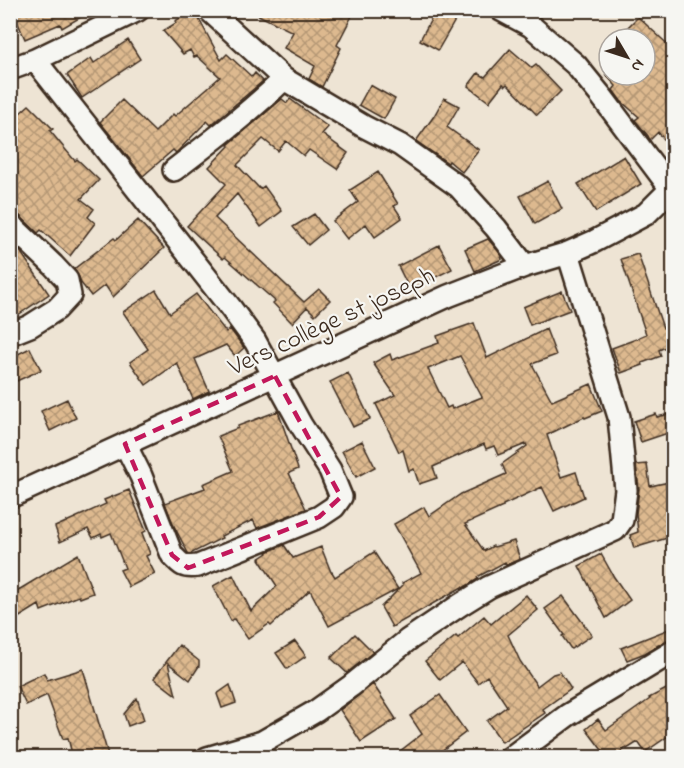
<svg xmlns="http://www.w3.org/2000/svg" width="684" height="768" font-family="'Indie Flower',sans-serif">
<defs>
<pattern id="building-cross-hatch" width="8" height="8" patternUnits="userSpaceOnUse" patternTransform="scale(1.5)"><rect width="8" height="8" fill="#ddb98f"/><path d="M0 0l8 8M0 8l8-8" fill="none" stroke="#b49774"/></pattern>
</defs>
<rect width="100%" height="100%" fill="#eee4d4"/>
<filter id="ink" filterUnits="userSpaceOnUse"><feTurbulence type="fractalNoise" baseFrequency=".0167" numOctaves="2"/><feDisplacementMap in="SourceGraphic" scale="12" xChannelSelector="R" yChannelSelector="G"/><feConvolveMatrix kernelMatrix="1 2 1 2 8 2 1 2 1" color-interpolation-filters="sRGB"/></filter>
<g filter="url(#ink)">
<path fill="url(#building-cross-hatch)" stroke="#3b2a1e" stroke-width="1.5" fill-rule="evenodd" d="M 12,10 L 93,10 L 62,28 L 60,24 L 25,39 Z
M 194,10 L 221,60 L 227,54 L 252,77 L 255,73 L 263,81 L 211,125 L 207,121 L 176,153 L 173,150 L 143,176 L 100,122 L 122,100 L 155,132 L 173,114 L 175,116 L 220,77 L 197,56 L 194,57 L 190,50 L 183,54 L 163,31 L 176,23 L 175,21 Z
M 248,10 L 355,10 L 337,45 L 341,48 L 322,87 L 309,79 L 315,66 L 284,48 L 293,32 Z
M 436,10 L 445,10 L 457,17 L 438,50 L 420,40 Z
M 638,17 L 674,50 L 674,151 L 658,132 L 650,140 L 648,136 L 635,120 L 639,117 L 621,101 L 613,90 L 616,86 L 606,75 L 645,75 L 645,39 L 619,39 L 628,32 L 625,30 Z
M 128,40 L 140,59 L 82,98 L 67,75 L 91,58 L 94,63 Z
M 510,49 L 532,68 L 536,65 L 561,91 L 537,115 L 507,84 L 505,86 L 503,84 L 489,102 L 468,86 L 478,73 L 485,77 Z
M 370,85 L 395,99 L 384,119 L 359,105 Z
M 444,98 L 459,106 L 447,127 L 479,150 L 462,172 L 449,161 L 448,163 L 416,141 L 434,116 Z
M 282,99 L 287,103 L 290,99 L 328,127 L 322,134 L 348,153 L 337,169 L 309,150 L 304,156 L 286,141 L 278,151 L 263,139 L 237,165 L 260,189 L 264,186 L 282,211 L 261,227 L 237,194 L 215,218 L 304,302 L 319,289 L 330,300 L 315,315 L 307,307 L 292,323 L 273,303 L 275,301 L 225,257 L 223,259 L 187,226 L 226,184 L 209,167 L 229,146 L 228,145 Z
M 29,105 L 53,129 L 50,131 L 75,161 L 77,159 L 99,180 L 81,199 L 94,209 L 88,217 L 95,223 L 70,256 L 41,230 L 38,233 L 19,215 L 10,212 L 10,122 Z
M 624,156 L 641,184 L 596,212 L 578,184 Z
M 378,172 L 398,204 L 394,206 L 402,218 L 375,237 L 366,224 L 347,239 L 333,221 L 358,202 L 350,190 Z
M 548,181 L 562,209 L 535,224 L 520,196 Z
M 314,214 L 326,230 L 308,245 L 293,227 Z
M 138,220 L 164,248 L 113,297 L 105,285 L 91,296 L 81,283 L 79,277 L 74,269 L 114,238 L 116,240 Z
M 488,239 L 499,252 L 502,259 L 475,271 L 465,249 Z
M 10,242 L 20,251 L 49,294 L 18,315 L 10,304 Z
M 439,245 L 452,269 L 410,290 L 398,266 Z
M 638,254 L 663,328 L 674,323 L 674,343 L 659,350 L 661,356 L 642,363 L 643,365 L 621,373 L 612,348 L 639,338 L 639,337 L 646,334 L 621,259 Z
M 156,290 L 170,313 L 196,294 L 226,332 L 230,329 L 244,348 L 235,356 L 226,345 L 195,359 L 209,391 L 193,399 L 177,363 L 146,385 L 130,362 L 148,349 L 123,312 Z
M 562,291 L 570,310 L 530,325 L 523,307 Z
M 474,323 L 487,358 L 546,329 L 556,355 L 532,364 L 552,401 L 591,384 L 602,411 L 585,418 L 584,417 L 547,435 L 561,477 L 576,472 L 584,497 L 554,511 L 542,487 L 503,505 L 503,507 L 465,524 L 484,551 L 493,546 L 494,547 L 514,541 L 520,559 L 506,565 L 505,562 L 477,577 L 478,579 L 463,588 L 462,587 L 392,627 L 381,607 L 403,585 L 402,583 L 421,573 L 394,524 L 424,507 L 429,516 L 461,494 L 506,474 L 502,464 L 527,446 L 526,444 L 498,455 L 494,446 L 486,449 L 484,444 L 433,467 L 437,478 L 419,484 L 414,469 L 409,471 L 403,450 L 399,452 L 376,404 L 395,395 L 373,363 L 390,354 L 392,360 L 439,343 L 437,336 ZM 460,356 L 482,397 L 452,409 L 451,406 L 447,408 L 428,369 Z
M 30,348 L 41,370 L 10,384 L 10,358 Z
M 348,373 L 370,419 L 353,427 L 330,382 Z
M 67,399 L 76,418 L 50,431 L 41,411 Z
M 278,411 L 298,469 L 289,473 L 306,509 L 257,528 L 253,520 L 221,536 L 222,538 L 190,554 L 188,553 L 174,526 L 165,503 L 205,488 L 203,484 L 233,471 L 218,436 L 238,428 L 238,426 Z
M 674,413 L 674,431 L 641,442 L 634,421 L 656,414 L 657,417 Z
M 362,441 L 375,467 L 356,477 L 342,451 Z
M 647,464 L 650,486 L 674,481 L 674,536 L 634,548 L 630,535 L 638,532 L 636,514 L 639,489 L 636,465 Z
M 129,490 L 146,531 L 142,533 L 150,554 L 146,556 L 155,574 L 129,587 L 120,570 L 125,568 L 111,533 L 102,537 L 101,534 L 93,538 L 88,529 L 60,542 L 55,527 L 106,504 L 104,500 Z
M 284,545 L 293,558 L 321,547 L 331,572 L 332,572 L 335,577 L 374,552 L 398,589 L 329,626 L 310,590 L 271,626 L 269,624 L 248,639 L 234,619 L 231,621 L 213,586 L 233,575 L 251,611 L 277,586 L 259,559 L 268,553 L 267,552 Z
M 78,554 L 93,593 L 80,598 L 79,596 L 41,611 L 39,605 L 10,623 L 10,595 Z
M 601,554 L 614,577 L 630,600 L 606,618 L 579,566 Z
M 526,595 L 538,610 L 508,635 L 520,661 L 537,686 L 553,674 L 560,672 L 571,689 L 543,709 L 545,713 L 502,742 L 487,721 L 507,706 L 487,676 L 478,683 L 462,662 L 440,680 L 425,661 L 456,636 L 458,638 L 484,616 L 491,624 Z
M 563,596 L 592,635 L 571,649 L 562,636 L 564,635 L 545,609 Z
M 674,627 L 674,638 L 667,640 L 645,653 L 627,660 L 621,648 Z
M 355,634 L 373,652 L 347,673 L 331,658 Z
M 295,641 L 306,656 L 287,669 L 276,653 Z
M 179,645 L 199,661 L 199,666 L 190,680 L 168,663 L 176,695 L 154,678 Z
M 83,669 L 109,758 L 73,758 L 68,738 L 63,739 L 47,695 L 26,705 L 17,686 L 44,673 L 47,680 Z
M 373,684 L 396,719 L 361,742 L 340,710 Z
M 230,685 L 236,703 L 222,708 L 217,694 Z
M 674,685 L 674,732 L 645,752 L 638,742 L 627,749 L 626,748 L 614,758 L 608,758 L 586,729 L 598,719 L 606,730 L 650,699 L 649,698 Z
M 440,695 L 466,732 L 432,758 L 391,758 L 422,734 L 410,716 Z
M 137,698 L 144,720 L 128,726 L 124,714 Z"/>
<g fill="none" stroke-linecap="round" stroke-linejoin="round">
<defs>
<path id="minor" d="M 209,10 L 284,79 L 363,126 L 400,145 L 459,187 L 496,228 L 525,266
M 501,10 L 531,26 L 576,65 L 602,97 L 674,193
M 35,60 L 230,307 L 255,341 L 301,425 L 330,470 L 341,497 L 334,507 L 319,517 L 198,566 C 184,568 181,565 172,555 L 141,476 L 125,444
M 10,69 L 35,60 L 138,10
M 174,170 C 212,141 250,112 284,79
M 10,224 L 53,265 L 67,280 L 70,295 L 57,309 L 30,326 L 10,334
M 10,497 L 448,296 L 525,266 L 568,253 L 595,241 L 646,214 L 671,189
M 207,758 L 262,742 L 316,711 L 351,686 L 408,640 L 460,605 L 489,587 L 615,530 L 622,520 L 626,490 L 619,417 L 568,253
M 510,758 L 568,715 L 674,651"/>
</defs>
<use href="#minor" stroke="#3b2a1e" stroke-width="26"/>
<use href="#minor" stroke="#f6f6f2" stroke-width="21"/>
</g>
</g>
<path fill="none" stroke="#c2185b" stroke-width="4.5" stroke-dasharray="12 8" stroke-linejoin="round" d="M 275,376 L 341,497 L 319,517 L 188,568 L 172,555 L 125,444 Z"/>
<g text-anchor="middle" stroke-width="4.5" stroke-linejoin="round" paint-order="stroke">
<g font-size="26" fill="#3b2a1e" stroke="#f6f6f2">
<text transform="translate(331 320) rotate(-25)" y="9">Vers collège st joseph</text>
</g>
</g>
<rect width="684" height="768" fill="none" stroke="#f6f6f2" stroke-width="36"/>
<rect x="18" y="18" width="648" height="732" fill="none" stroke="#3b2a1e" stroke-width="2" filter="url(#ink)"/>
<g transform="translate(627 57) rotate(129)"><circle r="28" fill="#f6f6f2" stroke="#aba49d" stroke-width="1.5"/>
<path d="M0-4.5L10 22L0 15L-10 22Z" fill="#3b2a1e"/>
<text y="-9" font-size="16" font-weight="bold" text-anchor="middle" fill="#3b2a1e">N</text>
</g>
</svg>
